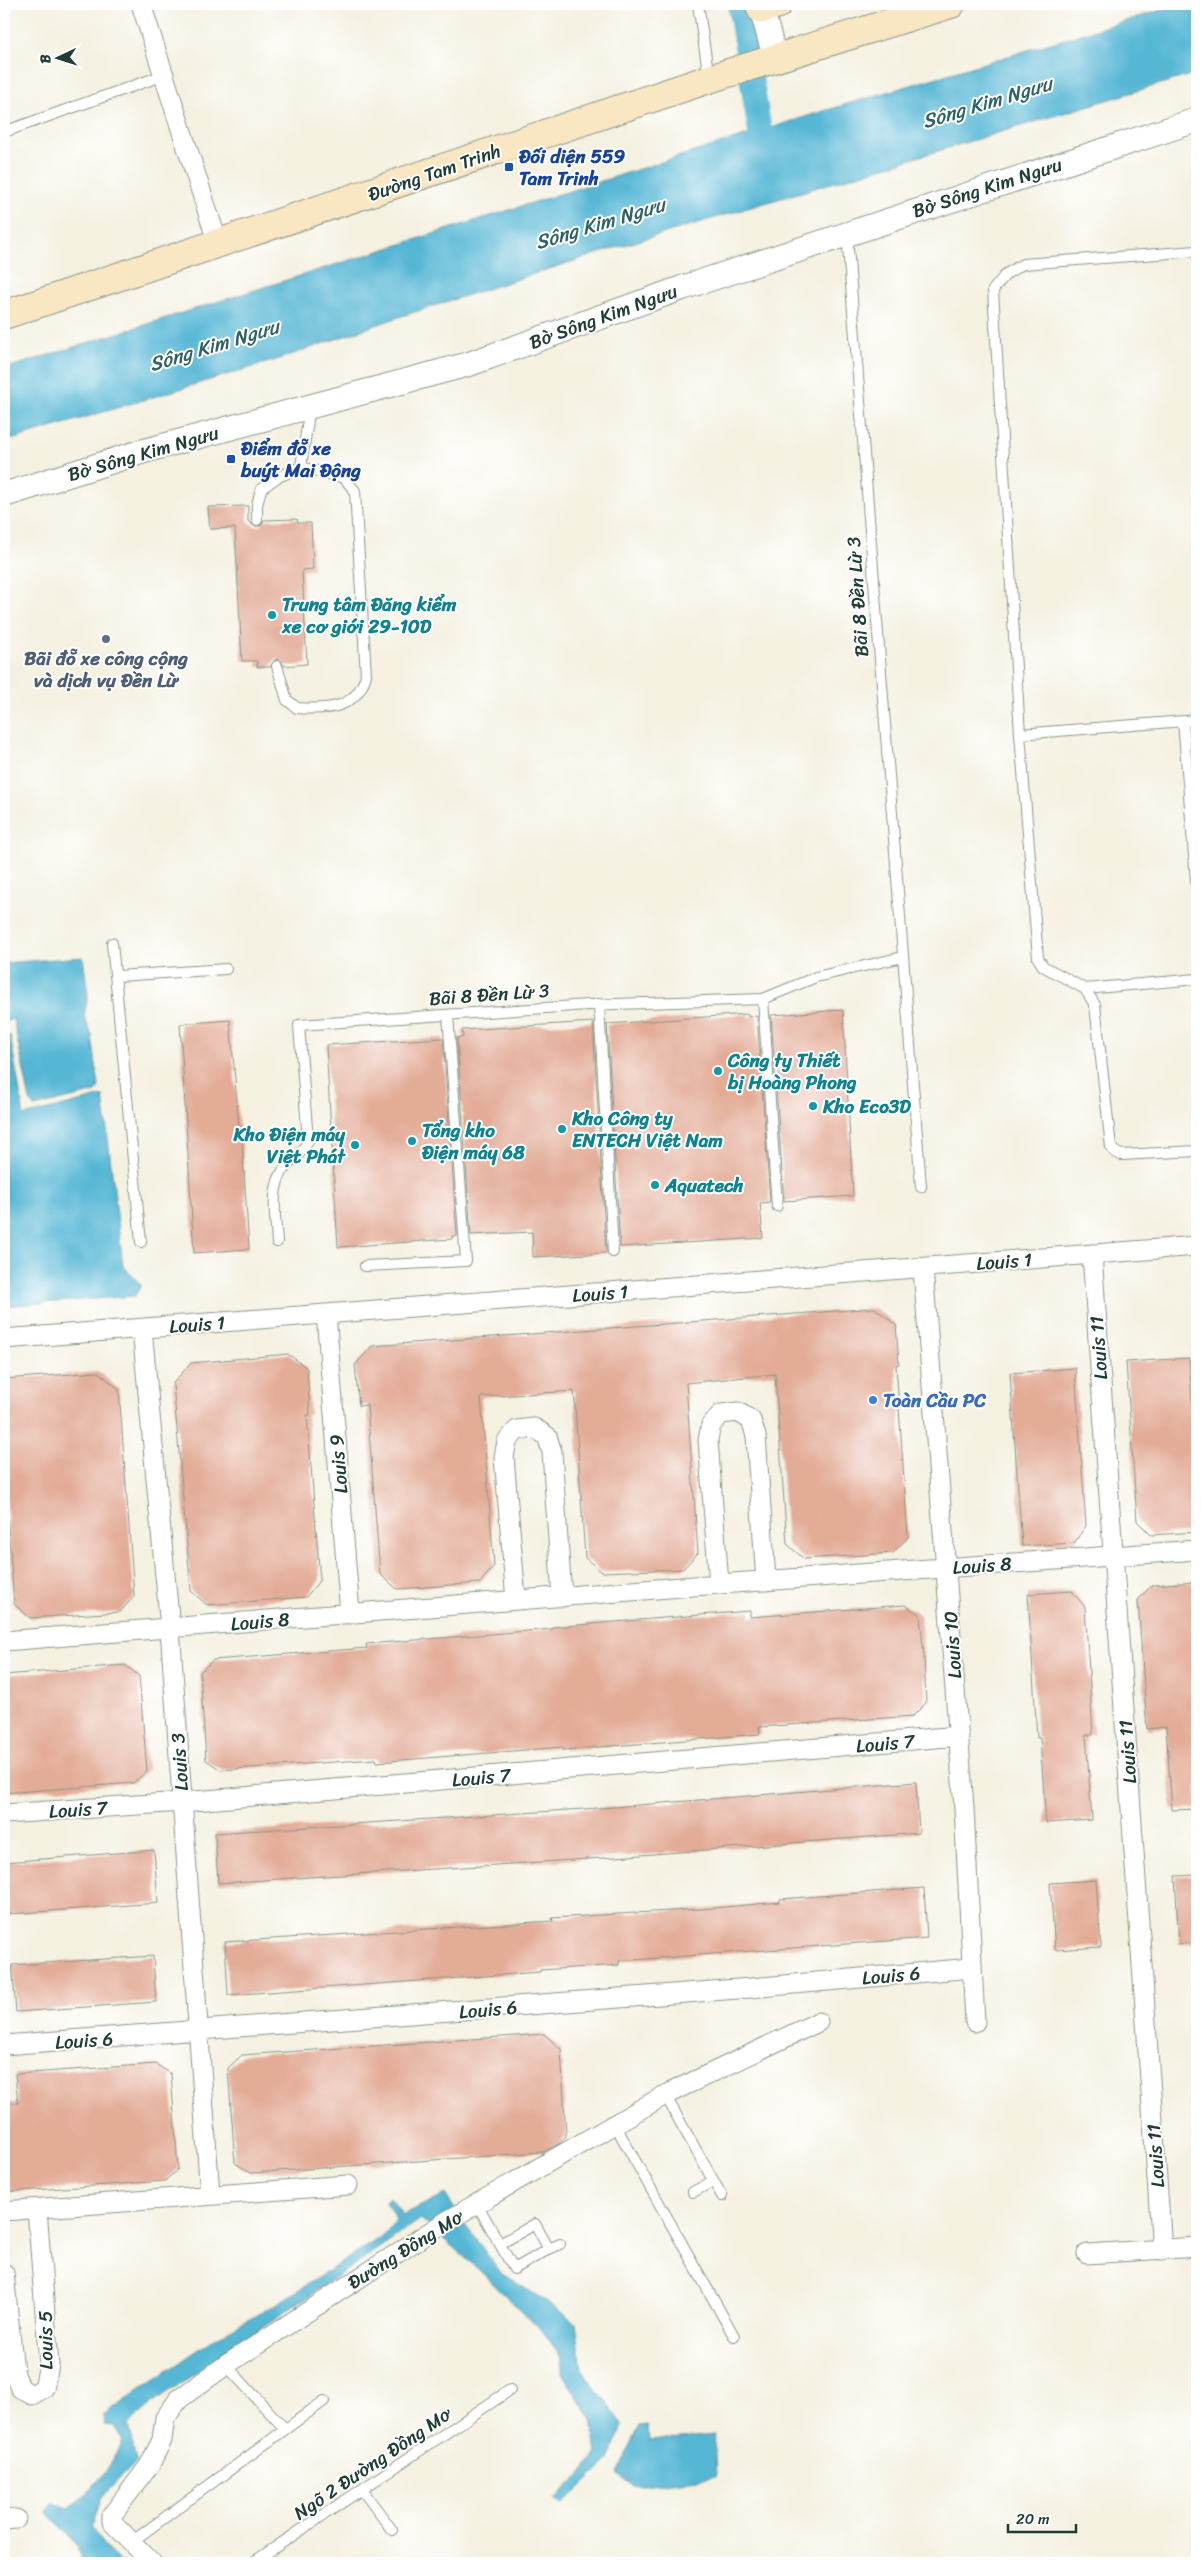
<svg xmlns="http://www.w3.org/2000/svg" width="1201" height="2567" font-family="Sriracha,sans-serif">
<rect width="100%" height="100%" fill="#fff"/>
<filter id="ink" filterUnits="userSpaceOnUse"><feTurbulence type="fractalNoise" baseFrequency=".02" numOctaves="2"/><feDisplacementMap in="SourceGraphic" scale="10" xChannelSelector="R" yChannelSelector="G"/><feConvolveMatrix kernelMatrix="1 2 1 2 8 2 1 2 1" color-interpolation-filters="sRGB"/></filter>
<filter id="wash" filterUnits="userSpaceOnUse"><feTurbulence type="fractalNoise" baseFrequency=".0096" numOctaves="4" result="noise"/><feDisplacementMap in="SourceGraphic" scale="20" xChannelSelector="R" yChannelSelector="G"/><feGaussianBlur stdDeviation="1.12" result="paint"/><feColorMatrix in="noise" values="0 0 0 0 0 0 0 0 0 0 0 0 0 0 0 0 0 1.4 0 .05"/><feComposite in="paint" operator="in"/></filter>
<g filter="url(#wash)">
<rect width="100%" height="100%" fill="#f4f1e1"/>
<path fill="#57b7d5" stroke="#3b7a84" d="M 1182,4 L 1197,4 L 1197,73 L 615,248 L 399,317 L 276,360 L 4,442 L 4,369 L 824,111 Z
M 83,957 L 88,995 L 84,1016 L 92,1036 L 99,1086 L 96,1092 L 34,1107 L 30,1100 L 13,1019 L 4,1022 L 4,963 Z
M 10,1035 L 24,1116 L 103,1096 L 123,1266 L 141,1285 L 135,1296 L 4,1306 L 4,1037 Z
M 445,2194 L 465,2225 L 502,2274 L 546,2301 L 576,2323 L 582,2370 L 623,2424 L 609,2461 L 563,2504 L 555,2499 L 582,2473 L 597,2453 L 592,2420 L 562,2373 L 562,2358 L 544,2333 L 478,2269 L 421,2219 L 152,2403 L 128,2425 L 136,2461 L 102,2497 L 91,2528 L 119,2563 L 85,2563 C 80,2557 79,2548 74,2542 C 64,2531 55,2523 46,2511 L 53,2503 L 69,2508 C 90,2493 113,2466 123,2441 L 114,2426 L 105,2425 L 103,2415 L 214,2339 L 278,2303 L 386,2234 L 396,2220 L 386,2202 L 390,2198 L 403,2215 Z
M 648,2425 L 649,2441 L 714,2435 L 716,2477 L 634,2486 L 617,2473 L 640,2426 Z"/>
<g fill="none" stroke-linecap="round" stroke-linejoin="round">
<path stroke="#57b7d5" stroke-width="24" d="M 739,4 L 765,162"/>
</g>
<g id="blocks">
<path fill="#e3ac97" d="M 248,506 L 248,521 L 254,526 L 261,526 L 264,520 L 297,519 L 298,523 L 311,523 L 313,569 L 302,570 L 307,664 L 284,666 L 281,661 L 276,659 L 270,667 L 257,667 L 257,661 L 242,661 L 235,528 L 210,529 L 208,507 Z
M 843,1010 L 853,1196 L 784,1201 L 771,1015 Z
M 748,1014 L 748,1017 L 757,1016 L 770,1202 L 760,1203 L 763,1238 L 620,1247 L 607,1024 Z
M 230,1020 L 239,1127 L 241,1126 L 249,1249 L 194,1253 L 180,1024 Z
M 593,1022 L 606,1253 L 533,1257 L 532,1232 L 471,1235 L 457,1038 L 463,1037 L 462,1030 Z
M 443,1038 L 457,1236 L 452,1236 L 452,1239 L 338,1247 L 326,1045 Z
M 875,1308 L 896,1325 L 899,1364 L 896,1365 L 908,1537 L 893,1553 L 804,1559 L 787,1544 L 775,1374 L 686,1383 L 698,1553 L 683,1569 L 602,1572 L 585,1558 L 574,1391 L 481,1397 L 494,1566 L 480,1583 L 397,1589 L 380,1574 L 367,1405 L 359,1406 L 355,1365 L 372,1346 Z
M 288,1354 L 307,1368 L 310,1415 L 307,1415 L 320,1580 L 306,1597 L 207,1605 L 191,1591 L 173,1383 L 191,1363 Z
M 1189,1358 L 1197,1470 L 1197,1532 L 1151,1535 L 1137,1521 L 1126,1362 Z
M 1075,1368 L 1086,1526 L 1074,1543 L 1022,1546 L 1010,1373 Z
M 98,1372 L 119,1389 L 134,1596 L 120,1612 L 30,1618 L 14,1604 L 4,1471 L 4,1379 Z
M 1197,1582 L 1197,1809 L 1172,1810 L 1166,1727 L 1147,1729 L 1138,1600 L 1152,1585 Z
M 1072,1591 L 1085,1607 L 1093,1735 L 1086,1735 L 1092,1820 L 1046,1823 L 1040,1738 L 1037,1738 L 1028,1594 Z
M 905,1605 L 920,1615 L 924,1656 L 926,1703 L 913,1716 L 759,1727 L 760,1734 L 563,1750 L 563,1747 L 377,1762 L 376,1759 L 221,1770 L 206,1760 L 200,1672 L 213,1660 L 367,1648 L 366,1644 L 553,1629 L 553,1627 L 750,1611 L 750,1617 Z
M 125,1665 L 139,1676 L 147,1771 L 133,1783 L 4,1793 L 4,1675 Z
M 916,1782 L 919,1833 L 603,1858 L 218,1883 L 215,1833 L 614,1807 Z
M 154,1850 L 158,1903 L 9,1914 L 5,1862 Z
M 1197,1875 L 1197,1942 L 1179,1944 L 1175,1876 Z
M 1096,1880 L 1101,1947 L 1055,1950 L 1050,1883 Z
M 924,1888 L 927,1938 L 619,1961 L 619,1965 L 540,1970 L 540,1972 L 228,1995 L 225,1942 L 553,1921 L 552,1918 L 702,1909 L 780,1902 L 780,1899 Z
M 153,1956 L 156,2002 L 16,2012 L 12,1965 Z
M 544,2034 L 561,2049 L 566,2136 L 560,2143 L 543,2152 L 251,2173 L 235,2163 L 228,2068 L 242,2055 Z
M 156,2064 L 171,2074 L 178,2169 L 165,2181 L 4,2192 L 4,2103 L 18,2103 L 15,2074 Z"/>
</g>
</g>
<g filter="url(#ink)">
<use href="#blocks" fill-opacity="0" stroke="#8a978a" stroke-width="1"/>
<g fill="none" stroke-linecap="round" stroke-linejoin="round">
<defs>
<path id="service" d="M 698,4 L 709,78
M 4,132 L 164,75
M 847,234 L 921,1187
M 301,467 L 310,406
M 257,520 L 257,505 L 261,489 L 276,478 L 301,467 L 344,478 L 355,491 L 366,675 C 357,709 328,710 297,708 L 287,700 L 277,666
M 1197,720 L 1020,734 L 1038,958 L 1043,966 L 1085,989 L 1095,1005 L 1111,1147 L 1115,1152 L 1121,1155 L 1197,1151
M 1183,721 L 1197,892
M 1020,734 L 993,290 L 1006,274 L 1023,264 L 1197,251
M 112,943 L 141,1242
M 117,976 L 226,969
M 1085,989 L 1197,979
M 763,999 L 777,1206
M 599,1004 L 613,1252
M 277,1242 C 276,1218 269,1188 285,1168 C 293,1158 303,1153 308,1141 L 299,1025 L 588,1005 L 763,999 L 816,977 L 903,957
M 365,1266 L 466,1261 L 448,1015
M 665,2095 L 722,2196
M 615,2125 L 734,2336
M 693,2192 L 713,2181
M 477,2204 L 514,2269 L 549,2249 L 535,2224 L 500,2244
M 549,2249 L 560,2244
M 226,2365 L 285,2429
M 363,2491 L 392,2530
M 130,2543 L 324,2401
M 252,2563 L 510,2390"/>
<path id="minor" d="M 141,4 L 218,244
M 1092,1254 L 1162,2250
M 923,1268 L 964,1808 L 975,2022
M 326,1314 L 350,1614
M 142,1329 L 170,1628 L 210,2195
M 4,1339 L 1197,1246
M 719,1584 L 708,1440 L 711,1425 L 721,1414 L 738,1412 L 751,1420 L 756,1436 L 766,1581
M 516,1600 L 504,1457 L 507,1441 L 517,1430 L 534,1428 L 547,1436 L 552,1452 L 562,1597
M 4,1641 L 719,1584 L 1197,1550
M 4,1814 L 182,1802 L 959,1736
M 4,2045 L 751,1988 L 971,1968
M 4,2211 L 348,2185
M 1087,2254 L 1197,2247
M 4,2273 L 14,2371 L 20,2388 L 32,2395 L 44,2388 L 49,2365 L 37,2209
M 4,2520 L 16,2519
M 152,2563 L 112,2522 L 112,2515 L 149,2466 L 162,2440 L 165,2418 L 179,2399 L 226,2365 L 445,2222 L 665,2095 L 818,2022"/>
<path id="tertiary" d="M 760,4 L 775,57
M 4,495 L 144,451 L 469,364 L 682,288 L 1197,120"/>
<path id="secondary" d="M 761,9 L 778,4
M 4,315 L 709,79 L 951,4"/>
</defs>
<use href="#service" stroke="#8a978a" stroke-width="12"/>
<use href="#minor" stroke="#8a978a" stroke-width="21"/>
<use href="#tertiary" stroke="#8a978a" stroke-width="26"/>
<use href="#secondary" stroke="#8a978a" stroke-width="30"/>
<use href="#service" stroke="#fff" stroke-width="10"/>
<use href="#minor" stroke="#fff" stroke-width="19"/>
<use href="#tertiary" stroke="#fff" stroke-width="24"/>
<use href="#secondary" stroke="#f9e7c3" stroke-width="28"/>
</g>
</g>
<g fill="#1a4fb4" stroke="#fff" stroke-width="2">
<rect x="504" y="162" width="10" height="10" rx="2.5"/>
<rect x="226" y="454" width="10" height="10" rx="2.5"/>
</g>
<g fill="#0f9aa8" stroke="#fff" stroke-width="2">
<circle cx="272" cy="615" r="5"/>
<circle cx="718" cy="1071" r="5"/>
<circle cx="813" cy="1106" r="5"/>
<circle cx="562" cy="1129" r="5"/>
<circle cx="412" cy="1141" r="5"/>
<circle cx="355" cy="1145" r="5"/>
<circle cx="655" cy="1185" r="5"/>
</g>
<circle fill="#5c6f8a" stroke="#fff" stroke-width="2" cx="106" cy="639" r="5"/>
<circle fill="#3f7fe0" stroke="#fff" stroke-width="2" cx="873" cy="1400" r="5"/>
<g text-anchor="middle" stroke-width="4" stroke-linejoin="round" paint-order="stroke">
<g font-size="19" font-weight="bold" fill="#164399" stroke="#fff" text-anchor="start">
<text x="519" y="163">Đối diện 559<tspan x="519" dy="22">Tam Trinh</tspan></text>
<text x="241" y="455">Điểm đỗ xe<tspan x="241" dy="22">buýt Mai Động</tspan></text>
</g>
<g font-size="19" fill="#1f3d34" stroke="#fff">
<text transform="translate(434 172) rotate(-19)" y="7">Đường Tam Trinh</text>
<text transform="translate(987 187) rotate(-18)" y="7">Bờ Sông Kim Ngưu</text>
<text transform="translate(603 316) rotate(-20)" y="7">Bờ Sông Kim Ngưu</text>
<text transform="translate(143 453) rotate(-16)" y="7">Bờ Sông Kim Ngưu</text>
<text transform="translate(857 597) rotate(-94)" y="7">Bãi 8 Đền Lừ 3</text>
<text transform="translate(489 994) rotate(-4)" y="7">Bãi 8 Đền Lừ 3</text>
<text transform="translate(1004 1261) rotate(-4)" y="7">Louis 1</text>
<text transform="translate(600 1293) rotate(-4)" y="7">Louis 1</text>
<text transform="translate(197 1324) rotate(-4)" y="7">Louis 1</text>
<text transform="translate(1098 1348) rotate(-94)" y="7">Louis 11</text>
<text transform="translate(338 1464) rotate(-95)" y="7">Louis 9</text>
<text transform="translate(982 1565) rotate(-4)" y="7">Louis 8</text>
<text transform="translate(260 1621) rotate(-5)" y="7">Louis 8</text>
<text transform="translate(952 1645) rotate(-94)" y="7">Louis 10</text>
<text transform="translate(885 1743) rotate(-5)" y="7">Louis 7</text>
<text transform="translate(1127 1752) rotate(-94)" y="7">Louis 11</text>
<text transform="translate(179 1762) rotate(-94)" y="7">Louis 3</text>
<text transform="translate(481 1777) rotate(-5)" y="7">Louis 7</text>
<text transform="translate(78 1809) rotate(-4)" y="7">Louis 7</text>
<text transform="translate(891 1975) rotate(-5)" y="7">Louis 6</text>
<text transform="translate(488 2009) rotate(-5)" y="7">Louis 6</text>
<text transform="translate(84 2040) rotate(-4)" y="7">Louis 6</text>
<text transform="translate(1155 2156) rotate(-94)" y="7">Louis 11</text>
<text transform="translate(405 2249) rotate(-32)" y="7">Đường Đồng Mơ</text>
<text transform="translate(45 2340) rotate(-91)" y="7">Louis 5</text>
<text transform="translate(372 2463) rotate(-34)" y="7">Ngõ 2 Đường Đồng Mơ</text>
</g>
<g font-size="19" font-weight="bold" fill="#0d838f" stroke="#fff" text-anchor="start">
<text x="282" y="611">Trung tâm Đăng kiểm<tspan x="282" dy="22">xe cơ giới 29-10D</tspan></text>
<text x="728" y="1067">Công ty Thiết<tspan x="728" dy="22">bị Hoàng Phong</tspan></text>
<text x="823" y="1113">Kho Eco3D</text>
<text x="572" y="1125">Kho Công ty<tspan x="572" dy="22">ENTECH Việt Nam</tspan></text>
<text x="422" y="1137">Tổng kho<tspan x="422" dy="22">Điện máy 68</tspan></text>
<text x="345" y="1141" text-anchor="end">Kho Điện máy<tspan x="345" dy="22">Việt Phát</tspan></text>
<text x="665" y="1192">Aquatech</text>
</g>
<g font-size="19" font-weight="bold" fill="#4e5e75" stroke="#fff">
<text x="106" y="665">Bãi đỗ xe công cộng<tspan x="106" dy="22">và dịch vụ Đền Lừ</tspan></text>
</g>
<g font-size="19" font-weight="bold" fill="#366cbe" stroke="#fff" text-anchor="start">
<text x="883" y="1407">Toàn Cầu PC</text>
</g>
<g font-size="20" font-style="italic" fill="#306264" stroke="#fff">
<text transform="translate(987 102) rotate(-17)" y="7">Sông Kim Ngưu</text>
<text transform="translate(600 223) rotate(-17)" y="7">Sông Kim Ngưu</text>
<text transform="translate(214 345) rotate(-17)" y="7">Sông Kim Ngưu</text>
</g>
</g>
<rect width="1201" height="2567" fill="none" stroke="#fff" stroke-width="20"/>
<g transform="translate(58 58) rotate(266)" stroke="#ffffff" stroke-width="4" paint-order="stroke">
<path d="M0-4L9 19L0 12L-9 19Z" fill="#1f3d34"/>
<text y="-8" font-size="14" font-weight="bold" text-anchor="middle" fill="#1f3d34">B</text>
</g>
<path d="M1008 2524v8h68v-8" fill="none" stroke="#1f3d34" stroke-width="2.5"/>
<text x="1016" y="2524" font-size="15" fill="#1f3d34" stroke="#ffffff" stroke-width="4" paint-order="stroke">20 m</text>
</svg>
